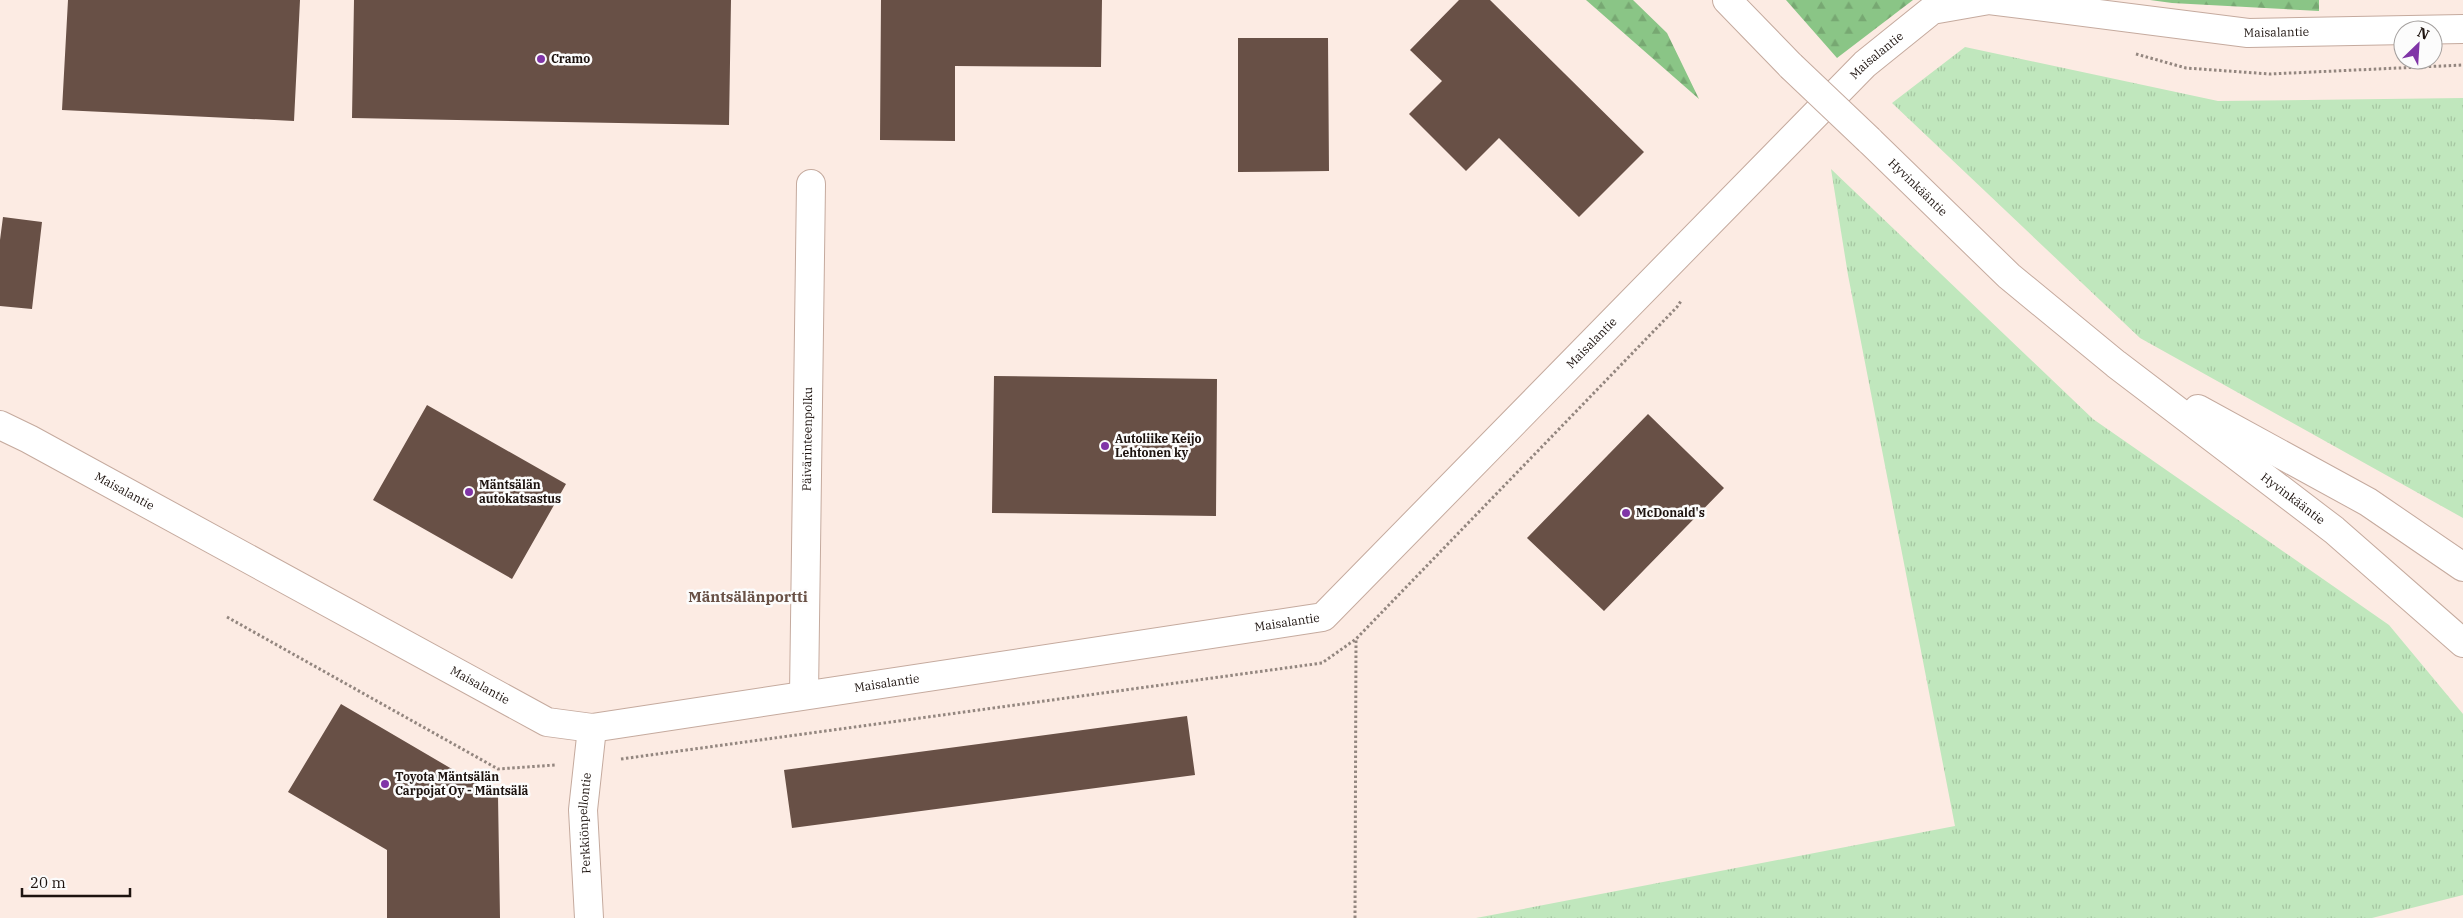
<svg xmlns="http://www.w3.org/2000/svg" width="2463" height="918" font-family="'IBM Plex Serif',serif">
<defs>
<pattern id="grass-tufts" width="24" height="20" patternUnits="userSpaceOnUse" patternTransform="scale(1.25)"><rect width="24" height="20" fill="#c0e7bd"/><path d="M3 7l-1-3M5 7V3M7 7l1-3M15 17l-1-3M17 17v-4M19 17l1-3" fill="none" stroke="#a5c5a1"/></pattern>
<pattern id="forest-firs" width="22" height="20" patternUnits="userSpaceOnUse" patternTransform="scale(1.25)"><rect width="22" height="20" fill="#8ac586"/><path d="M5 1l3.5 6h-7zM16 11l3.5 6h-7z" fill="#77a872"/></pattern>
</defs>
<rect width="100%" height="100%" fill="#fcebe3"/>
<path fill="url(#grass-tufts)" d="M 1965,47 L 2218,101 L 2463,98 L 2463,518 L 2140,338 L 1892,103 Z
M 1831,169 L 2093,419 L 2389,625 L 2463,714 L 2463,895 L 2372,918 L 1476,918 L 1955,826 L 1848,275 Z"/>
<path fill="url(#forest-firs)" d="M 1586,0 L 1633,0 L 1667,33 L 1699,99 Z
M 1786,0 L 1913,0 L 1837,58 Z
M 2150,0 L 2319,0 L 2319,11 L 2172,3 Z"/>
<path fill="#685046" d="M 68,0 L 300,0 L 294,121 L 62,110 Z
M 354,0 L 731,0 L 729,125 L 352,118 Z
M 881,0 L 1102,0 L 1101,67 L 955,66 L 955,141 L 880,140 Z
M 1459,0 L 1490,0 L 1644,152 L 1579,217 L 1499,138 L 1466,171 L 1409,114 L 1442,81 L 1410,50 Z
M 1238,38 L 1328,38 L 1329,171 L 1238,172 Z
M 3,217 L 42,222 L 32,309 L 0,306 L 0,240 Z
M 994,376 L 1217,379 L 1216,516 L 992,513 Z
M 427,405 L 566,484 L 512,579 L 373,500 Z
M 1648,414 L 1724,488 L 1604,611 L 1527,538 Z
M 341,704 L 498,796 L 500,918 L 387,918 L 387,850 L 288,792 Z
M 1187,716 L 1195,775 L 792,828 L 784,770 Z"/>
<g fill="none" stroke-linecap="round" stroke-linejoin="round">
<defs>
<g id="minor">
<path id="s1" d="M 0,425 L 29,439 L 547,722 L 592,728 L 1323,617 L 1865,64 L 1932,10 L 1989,0 L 2248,33 L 2463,29"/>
<path id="s2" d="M 804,695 L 811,184"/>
<path id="s3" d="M 589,918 L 583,810 L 592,728"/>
</g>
<g id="highway">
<path d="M 1727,0 L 1791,66"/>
<path id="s4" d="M 1869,140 L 2009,276 L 2116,364 L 2334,530 L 2463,643"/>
<path d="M 2198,409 L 2368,502 L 2463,567"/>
</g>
</defs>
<use href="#minor" stroke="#c5aa9e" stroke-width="30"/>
<use href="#highway" stroke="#c5aa9e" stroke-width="30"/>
<path stroke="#93867f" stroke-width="3" stroke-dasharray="2.5 2.5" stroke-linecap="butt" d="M 2136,54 L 2186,68 L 2270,74 L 2463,65
M 227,617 L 498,769 L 555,765
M 621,759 L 1322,663 L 1356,639 L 1677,307 L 1681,301
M 1355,918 L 1356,639"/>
<use href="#minor" stroke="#fff" stroke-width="28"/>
<use href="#highway" stroke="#fff" stroke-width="28"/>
<defs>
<path id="highway-bridge" d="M 1791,66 L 1869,140"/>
</defs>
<use href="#highway-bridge" stroke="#c5aa9e" stroke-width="30" stroke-linecap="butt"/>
<use href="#highway-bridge" stroke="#fff" stroke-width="28"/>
</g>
<g fill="#8035a7" stroke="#fcfcfc" stroke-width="2">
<circle cx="541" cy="59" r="5"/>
<circle cx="1105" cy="446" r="5"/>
<circle cx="469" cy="492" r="5"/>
<circle cx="1626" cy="513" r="5"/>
<circle cx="385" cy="784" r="5"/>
</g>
<g text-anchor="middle" stroke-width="5" stroke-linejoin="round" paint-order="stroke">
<g font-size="12" fill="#1d130f" stroke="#fcfcfc">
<text dy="4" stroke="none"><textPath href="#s1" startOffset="2615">Maisalantie</textPath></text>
<text dy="4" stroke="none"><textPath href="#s1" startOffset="2196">Maisalantie</textPath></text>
<text dy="4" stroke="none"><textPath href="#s4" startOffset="68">Hyvinkääntie</textPath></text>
<text dy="4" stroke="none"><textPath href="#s1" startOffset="1791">Maisalantie</textPath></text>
<text dy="4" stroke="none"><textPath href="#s2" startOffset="256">Päivärinteenpolku</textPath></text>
<text dy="4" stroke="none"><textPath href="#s1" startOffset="141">Maisalantie</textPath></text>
<text dy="4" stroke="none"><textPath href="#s4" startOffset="556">Hyvinkääntie</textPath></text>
<text dy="4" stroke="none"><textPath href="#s1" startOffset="1371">Maisalantie</textPath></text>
<text dy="4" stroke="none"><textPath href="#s1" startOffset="966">Maisalantie</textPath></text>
<text dy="4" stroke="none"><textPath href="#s1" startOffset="546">Maisalantie</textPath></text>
<text dy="4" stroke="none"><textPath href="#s3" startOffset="95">Perkkiönpellontie</textPath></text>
</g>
<g font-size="12" font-weight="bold" fill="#1d130f" stroke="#fcfcfc" text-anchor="start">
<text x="551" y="63">Cramo</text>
<text x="1115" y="443">Autoliike Keijo<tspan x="1115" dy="14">Lehtonen ky</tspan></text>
<text x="479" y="489">Mäntsälän<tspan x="479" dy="14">autokatsastus</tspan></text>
<text x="1636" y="517">McDonald's</text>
<text x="395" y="781">Toyota Mäntsälän<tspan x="395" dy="14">Carpojat Oy - Mäntsälä</tspan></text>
</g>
<g font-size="15" font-weight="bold" fill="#685045" stroke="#fcfcfc">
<text x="748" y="602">Mäntsälänportti</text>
</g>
</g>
<g transform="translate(2418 45) rotate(25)"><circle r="24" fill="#fcfcfc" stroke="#a39f9d"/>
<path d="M0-4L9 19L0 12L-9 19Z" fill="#8035a7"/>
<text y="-8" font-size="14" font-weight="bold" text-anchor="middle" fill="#1d130f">N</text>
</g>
<path d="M22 888v8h108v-8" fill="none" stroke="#1d130f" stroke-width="2.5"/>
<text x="30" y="888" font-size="15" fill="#1d130f" stroke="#fcfcfc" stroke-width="4" paint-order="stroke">20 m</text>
</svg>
